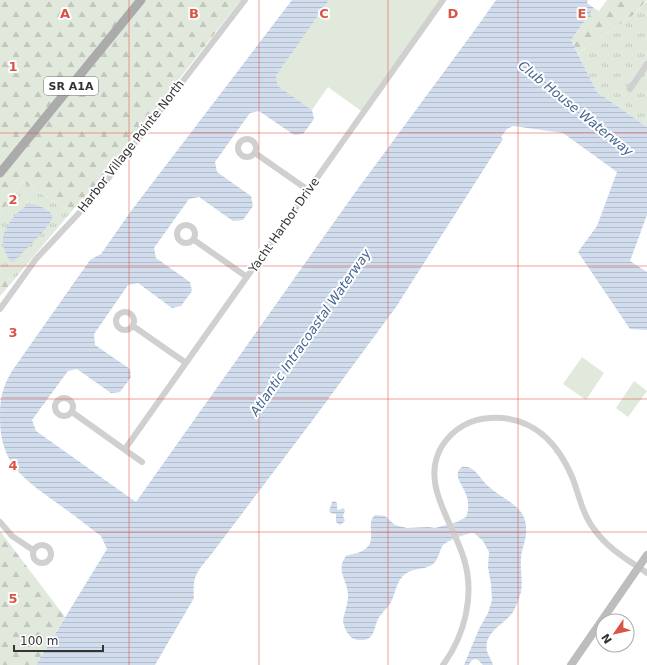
<svg xmlns="http://www.w3.org/2000/svg" width="647" height="665" font-family="'DejaVu Sans',sans-serif">
<defs>
<pattern id="grass-tufts" width="24" height="20" patternUnits="userSpaceOnUse"><rect width="24" height="20" fill="#e1e9dd"/><path d="M3 7l-1-3M5 7V3M7 7l1-3M15 17l-1-3M17 17v-4M19 17l1-3" fill="none" stroke="#c2c8be"/></pattern>
<pattern id="forest-firs" width="22" height="20" patternUnits="userSpaceOnUse"><rect width="22" height="20" fill="#e1e9dd"/><path d="M5 1l3.5 6h-7zM16 11l3.5 6h-7z" fill="#c2c8be"/></pattern>
<pattern id="water-rules" width="6" height="5" patternUnits="userSpaceOnUse"><rect width="6" height="5" fill="#d1dcec"/><path d="M0 2.5h6" fill="none" stroke="#b4bdcb"/></pattern>
</defs>
<rect width="100%" height="100%" fill="#fff"/>
<path fill="url(#grass-tufts)" d="M 647,1 L 647,127 L 597,92 L 578,53 L 633,15 Z
M 22,182 L 71,212 L 13,281 L 0,270 L 0,214 Z"/>
<path fill="url(#forest-firs)" d="M 0,0 L 137,0 L 0,168 Z
M 145,0 L 241,0 L 100,180 L 71,212 L 22,182 L 0,214 L 0,178 Z
M 607,0 L 647,0 L 633,15 L 578,53 L 571,40 L 594,8 L 599,11 Z
M 0,270 L 13,281 L 0,296 Z
M 0,531 L 65,617 L 36,665 L 0,665 Z"/>
<path fill="#e1e9dd" d="M 329,0 L 440,0 L 364,113 L 328,87 L 312,110 L 278,86 L 276,76 Z
M 582,357 L 604,373 L 586,400 L 563,384 Z
M 634,381 L 647,391 L 628,417 L 616,408 Z"/>
<path fill="url(#water-rules)" d="M 292,0 L 329,0 L 276,76 L 278,86 L 312,110 L 314,119 L 303,134 L 294,135 L 259,111 L 250,113 L 215,162 L 217,172 L 251,196 L 253,206 L 243,220 L 233,221 L 199,197 L 189,199 L 154,248 L 156,258 L 190,282 L 192,291 L 181,306 L 172,308 L 138,283 L 128,285 L 94,334 L 95,345 L 130,369 L 131,377 L 120,392 L 111,393 L 77,369 L 68,371 L 32,420 L 36,431 L 136,502 L 354,194 L 477,27 L 496,0 L 588,0 L 587,3 L 594,8 L 571,40 L 597,92 L 647,127 L 647,215 L 630,261 L 647,272 L 647,330 L 630,329 L 578,252 L 597,226 L 617,172 L 563,133 L 513,126 L 507,129 L 501,137 L 503,139 L 396,307 L 312,421 L 210,556 C 197,571 192,577 194,598 L 155,665 L 36,665 L 107,549 L 101,536 C 85,524 70,512 54,501 C 21,477 0,462 0,418 C 0,398 2,388 12,371 L 90,260 L 101,254 L 131,211 Z
M 30,204 C 35,204 40,206 45,209 C 48,211 53,213 52,218 C 51,226 21,254 14,261 L 11,262 C 0,247 0,233 13,218 C 18,213 23,207 30,204 Z
M 462,467 C 475,465 479,478 488,486 C 505,502 529,505 526,535 C 525,543 521,551 521,559 C 520,570 523,581 521,592 C 519,598 516,607 513,612 C 505,624 483,632 487,651 C 488,656 492,660 493,665 L 483,665 L 478,660 C 474,658 470,661 469,665 L 464,665 L 479,629 L 488,613 L 492,600 L 491,584 L 488,567 L 489,552 L 483,541 L 474,533 C 469,532 447,541 443,545 C 439,551 439,559 433,564 C 424,571 413,566 402,577 C 396,584 395,594 391,602 C 388,608 381,613 378,619 C 374,627 375,639 363,640 C 360,640 357,640 354,639 C 348,636 344,628 343,621 C 344,613 348,605 348,596 C 348,580 335,571 346,556 C 351,554 357,554 362,551 C 380,542 364,525 375,515 L 385,516 L 395,525 L 407,528 L 429,527 L 435,528 L 457,522 L 466,517 C 469,510 469,500 465,492 C 462,484 452,474 462,467 Z
M 334,501 L 337,503 L 337,509 L 339,510 L 343,508 L 345,510 L 343,516 L 345,521 L 340,525 L 336,522 L 336,514 L 331,513 L 329,511 L 332,502 Z"/>
<g fill="none" stroke-linecap="round" stroke-linejoin="round">
<path stroke="#d0d0d0" stroke-width="6" d="M 630,89 L 647,64
M238 148a9 9 0 1 1 18 0a9 9 0 1 1-18 0Z
M 255,153 L 308,190
M177 234a9 9 0 1 1 18 0a9 9 0 1 1-18 0Z
M 194,240 L 247,277
M 0,309 L 36,259 L 94,197 L 245,0
M116 321a9 9 0 1 1 18 0a9 9 0 1 1-18 0Z
M 133,326 L 186,363
M55 407a9 9 0 1 1 18 0a9 9 0 1 1-18 0Z
M 72,412 L 142,462
M 125,449 L 443,0
M 0,522 L 12,536 L 33,550
M33 554a9 9 0 1 1 18 0a9 9 0 1 1-18 0Z
M 443,665 C 465,635 475,595 464,559 C 454,524 419,483 442,446 C 453,429 470,419 490,418 C 532,415 558,443 573,479 C 579,496 583,515 594,529 C 607,548 628,560 647,573"/>
<path stroke="#bdbdbd" stroke-width="8" d="M 571,665 L 647,555"/>
<path stroke="#ababab" stroke-width="9" d="M 0,173 L 141,0"/>
</g>
<path fill="none" stroke="#da5545" stroke-width="1" stroke-opacity="0.55" d="M 129,0 L 129,665M 259,0 L 259,665M 388,0 L 388,665M 518,0 L 518,665M 0,133 L 647,133M 0,266 L 647,266M 0,399 L 647,399M 0,532 L 647,532"/>
<g text-anchor="middle" stroke-width="4" stroke-linejoin="round" paint-order="stroke">
<rect fill="#fff" stroke="#707070" stroke-width="1" x="44" y="77" width="54" height="18" rx="3"/>
<g font-size="11" font-weight="bold" fill="#333">
<text x="71" y="90">SR A1A</text>
</g>
<g font-size="12" fill="#333" stroke="#fff">
<text transform="translate(131 146) rotate(-52)" y="4">Harbor Village Pointe North</text>
<text transform="translate(284 225) rotate(-55)" y="4">Yacht Harbor Drive</text>
</g>
<g font-size="13" font-style="italic" fill="#456691" stroke="#fff">
<text transform="translate(576 108) rotate(39)" y="5">Club House Waterway</text>
<text transform="translate(310 332) rotate(-55)" y="5">Atlantic Intracoastal Waterway</text>
</g>
</g>
<g font-size="13" text-anchor="middle" font-weight="bold" fill="#da5545" stroke="#fff" stroke-width="4" stroke-linejoin="round" paint-order="stroke">
<text x="65" y="18">A</text>
<text x="194" y="18">B</text>
<text x="324" y="18">C</text>
<text x="453" y="18">D</text>
<text x="582" y="18">E</text>
<text x="13" y="71">1</text>
<text x="13" y="204">2</text>
<text x="13" y="337">3</text>
<text x="13" y="470">4</text>
<text x="13" y="603">5</text>
</g>
<g transform="translate(615 633) rotate(236)"><circle r="19" fill="#ffffff" stroke="#adadad"/>
<path d="M0-3L7 15L0 10L-7 15Z" fill="#da5545"/>
<text y="-6" font-size="11" font-weight="bold" text-anchor="middle" fill="#333333">N</text>
</g>
<path d="M14 645v6h89v-6" fill="none" stroke="#333333" stroke-width="2"/>
<text x="20" y="645" font-size="12" fill="#333333" stroke="#ffffff" stroke-width="3" paint-order="stroke">100 m</text>
</svg>
